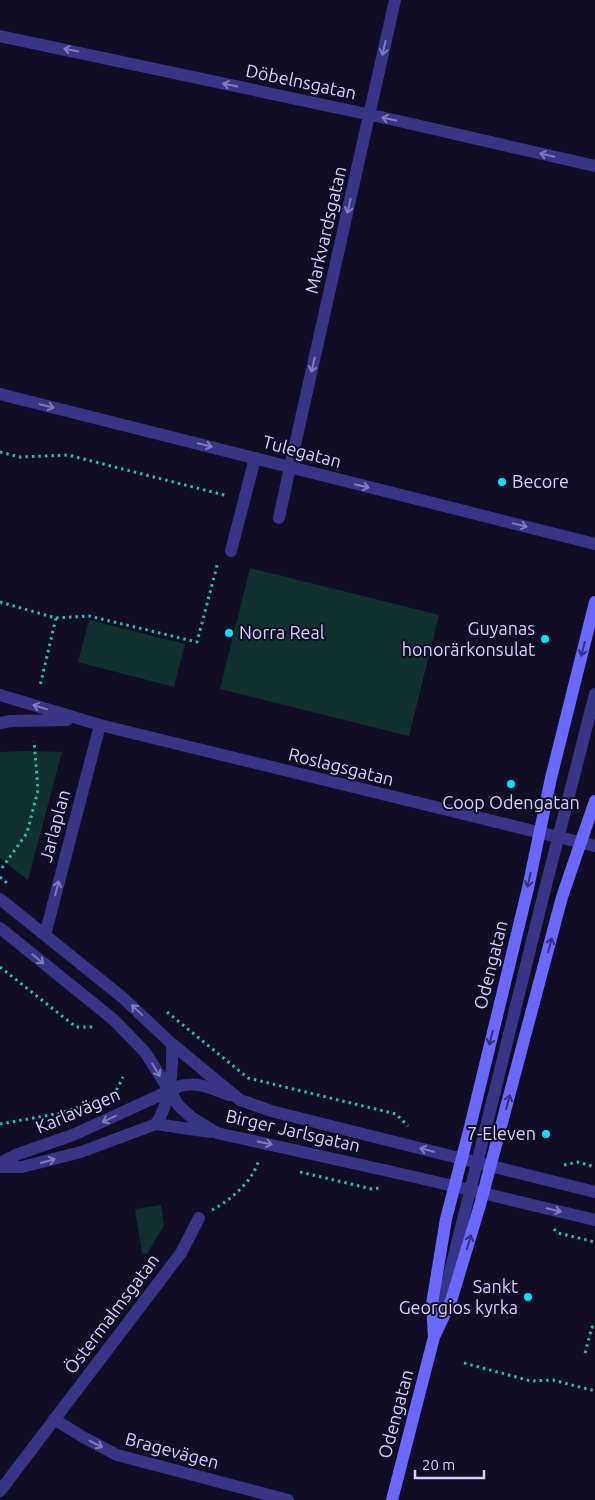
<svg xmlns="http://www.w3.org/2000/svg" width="595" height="1500" font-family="Ubuntu,sans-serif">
<rect width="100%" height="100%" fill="#110d25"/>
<path fill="#10302e" d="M 250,568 L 439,615 L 409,736 L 220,689 Z
M 89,620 L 185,644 L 174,687 L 78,662 Z
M 28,751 L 62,752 L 28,880 L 0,858 L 0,752 Z
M 161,1205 L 164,1225 L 147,1254 L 142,1253 L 135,1209 Z"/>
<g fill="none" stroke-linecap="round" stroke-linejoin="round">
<path stroke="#27beb3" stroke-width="3" stroke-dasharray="2.5 4" stroke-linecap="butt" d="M 0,452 L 20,457 L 68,455 L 228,496
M 0,602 L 56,618 L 40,686
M 56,618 L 89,616 L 197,642 L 218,562
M 2,868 L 27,833 L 38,790 L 34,741
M 0,877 L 7,883
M 0,967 L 76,1027 L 94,1027
M 167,1012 L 248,1078 L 396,1114 L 408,1126
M 0,1124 L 61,1113 L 114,1095 L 123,1077
M 564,1165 L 578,1162 L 595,1167
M 300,1172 L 372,1189 L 379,1188
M 212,1210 C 231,1200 254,1180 259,1159
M 554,1229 L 558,1233 L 595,1242
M 585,1353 L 592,1327 L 595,1328
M 464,1363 L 531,1381 L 553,1380 L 595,1391"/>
<path stroke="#383587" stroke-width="12" d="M 279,518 L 290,467
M 231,551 L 255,458
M 438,1320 L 544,893 L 595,694"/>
<path stroke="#383587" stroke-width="12" d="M 0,36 L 390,119 L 595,166
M 0,394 L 595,544
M 290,467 L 395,0
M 0,695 L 100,725 L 595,846
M 0,723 L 10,721 L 67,720
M 45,935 L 100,725
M 54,1419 L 83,1437 L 117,1455 L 288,1500
M 0,1491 L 181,1253 L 199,1218"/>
<path stroke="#383587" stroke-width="12" d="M 0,899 L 122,997 L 172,1044 L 240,1100 L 271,1111 L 595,1192
M 0,928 L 114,1020 L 145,1052 L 179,1106 L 191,1117 L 217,1133 L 415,1177 L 595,1220
M 156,1124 C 171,1101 173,1071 172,1044
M 0,1163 L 18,1154 L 73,1135 L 180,1086 C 198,1081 212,1089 229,1095
M 0,1167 L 22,1167 L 81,1152 L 156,1124 L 210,1132"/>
<path stroke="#6b68ff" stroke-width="12" d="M 434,1337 L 432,1304 L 446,1219 L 470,1127 L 528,888 L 551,778 L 595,602
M 392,1500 L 434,1337 L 451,1301 L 480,1205 L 562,897 L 595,801"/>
</g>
<defs><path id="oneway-shaft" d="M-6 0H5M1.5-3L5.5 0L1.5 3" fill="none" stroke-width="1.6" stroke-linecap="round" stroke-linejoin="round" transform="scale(1.25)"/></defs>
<g stroke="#7f7bbd">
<use href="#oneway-shaft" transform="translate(384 48) rotate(102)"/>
<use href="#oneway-shaft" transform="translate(71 50) rotate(-168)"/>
<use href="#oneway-shaft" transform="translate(230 85) rotate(-168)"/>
<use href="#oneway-shaft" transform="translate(389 119) rotate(-168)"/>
<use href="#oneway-shaft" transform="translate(547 155) rotate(-167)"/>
<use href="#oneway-shaft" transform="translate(349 206) rotate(103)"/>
<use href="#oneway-shaft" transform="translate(313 365) rotate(103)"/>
<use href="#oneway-shaft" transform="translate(47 406) rotate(14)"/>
<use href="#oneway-shaft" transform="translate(205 445) rotate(14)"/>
<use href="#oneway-shaft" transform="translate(362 486) rotate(14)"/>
<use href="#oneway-shaft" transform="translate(520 525) rotate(14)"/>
<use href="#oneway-shaft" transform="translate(40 707) rotate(-163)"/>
<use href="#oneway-shaft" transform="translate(57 888) rotate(-75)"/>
<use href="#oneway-shaft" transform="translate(38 959) rotate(39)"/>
<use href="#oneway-shaft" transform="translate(137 1010) rotate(-137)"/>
<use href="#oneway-shaft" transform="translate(156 1070) rotate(59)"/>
<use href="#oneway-shaft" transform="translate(109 1119) rotate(155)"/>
<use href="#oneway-shaft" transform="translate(265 1143) rotate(11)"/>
<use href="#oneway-shaft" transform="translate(427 1150) rotate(-166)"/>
<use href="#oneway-shaft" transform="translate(48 1161) rotate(-15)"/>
<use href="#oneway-shaft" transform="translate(554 1210) rotate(13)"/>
<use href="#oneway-shaft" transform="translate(96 1444) rotate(27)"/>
</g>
<g stroke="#35317c">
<use href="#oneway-shaft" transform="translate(583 649) rotate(104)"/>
<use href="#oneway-shaft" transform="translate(529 880) rotate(103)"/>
<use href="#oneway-shaft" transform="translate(550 945) rotate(-75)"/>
<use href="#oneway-shaft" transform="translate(491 1038) rotate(104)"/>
<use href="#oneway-shaft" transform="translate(508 1102) rotate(-75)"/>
<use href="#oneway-shaft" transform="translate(469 1242) rotate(-73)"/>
</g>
<g fill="#00e5fc" stroke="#110d25" stroke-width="2">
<circle cx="502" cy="482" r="5"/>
<circle cx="229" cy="633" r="5"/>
<circle cx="545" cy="639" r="5"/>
<circle cx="511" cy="784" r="5"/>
<circle cx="546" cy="1134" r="5"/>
<circle cx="528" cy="1297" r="5"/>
</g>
<g text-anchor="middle" stroke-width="4" stroke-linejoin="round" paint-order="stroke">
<g font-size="18" fill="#d6d1ff" stroke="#110d25">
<text transform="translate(301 82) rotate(12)" y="6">Döbelnsgatan</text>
<text transform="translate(326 230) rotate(-77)" y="6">Markvardsgatan</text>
<text transform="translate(302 452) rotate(15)" y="6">Tulegatan</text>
<text transform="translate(341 767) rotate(14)" y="6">Roslagsgatan</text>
<text transform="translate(55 826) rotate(-75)" y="6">Jarlaplan</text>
<text transform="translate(491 965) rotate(-76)" y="6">Odengatan</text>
<text transform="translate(78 1111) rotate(-23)" y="6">Karlavägen</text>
<text transform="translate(293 1131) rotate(13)" y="6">Birger Jarlsgatan</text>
<text transform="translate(112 1314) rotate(-53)" y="6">Östermalmsgatan</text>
<text transform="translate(396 1414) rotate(-75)" y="6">Odengatan</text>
<text transform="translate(172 1451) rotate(15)" y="6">Bragevägen</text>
</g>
<g font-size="18" fill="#d6d1ff" stroke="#110d25" text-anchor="end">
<text x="512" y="488" text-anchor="start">Becore</text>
<text x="535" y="635">Guyanas<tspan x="535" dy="21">honorärkonsulat</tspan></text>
<text x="239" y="639" text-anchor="start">Norra Real</text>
<text x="511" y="809" text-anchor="middle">Coop Odengatan</text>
<text x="536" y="1140">7-Eleven</text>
<text x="518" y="1293">Sankt<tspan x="518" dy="21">Georgios kyrka</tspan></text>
</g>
</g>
<path d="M415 1470v8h69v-8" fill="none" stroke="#d6d1ff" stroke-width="2.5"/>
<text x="422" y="1470" font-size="15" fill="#d6d1ff" stroke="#110d25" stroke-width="4" paint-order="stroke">20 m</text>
</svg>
